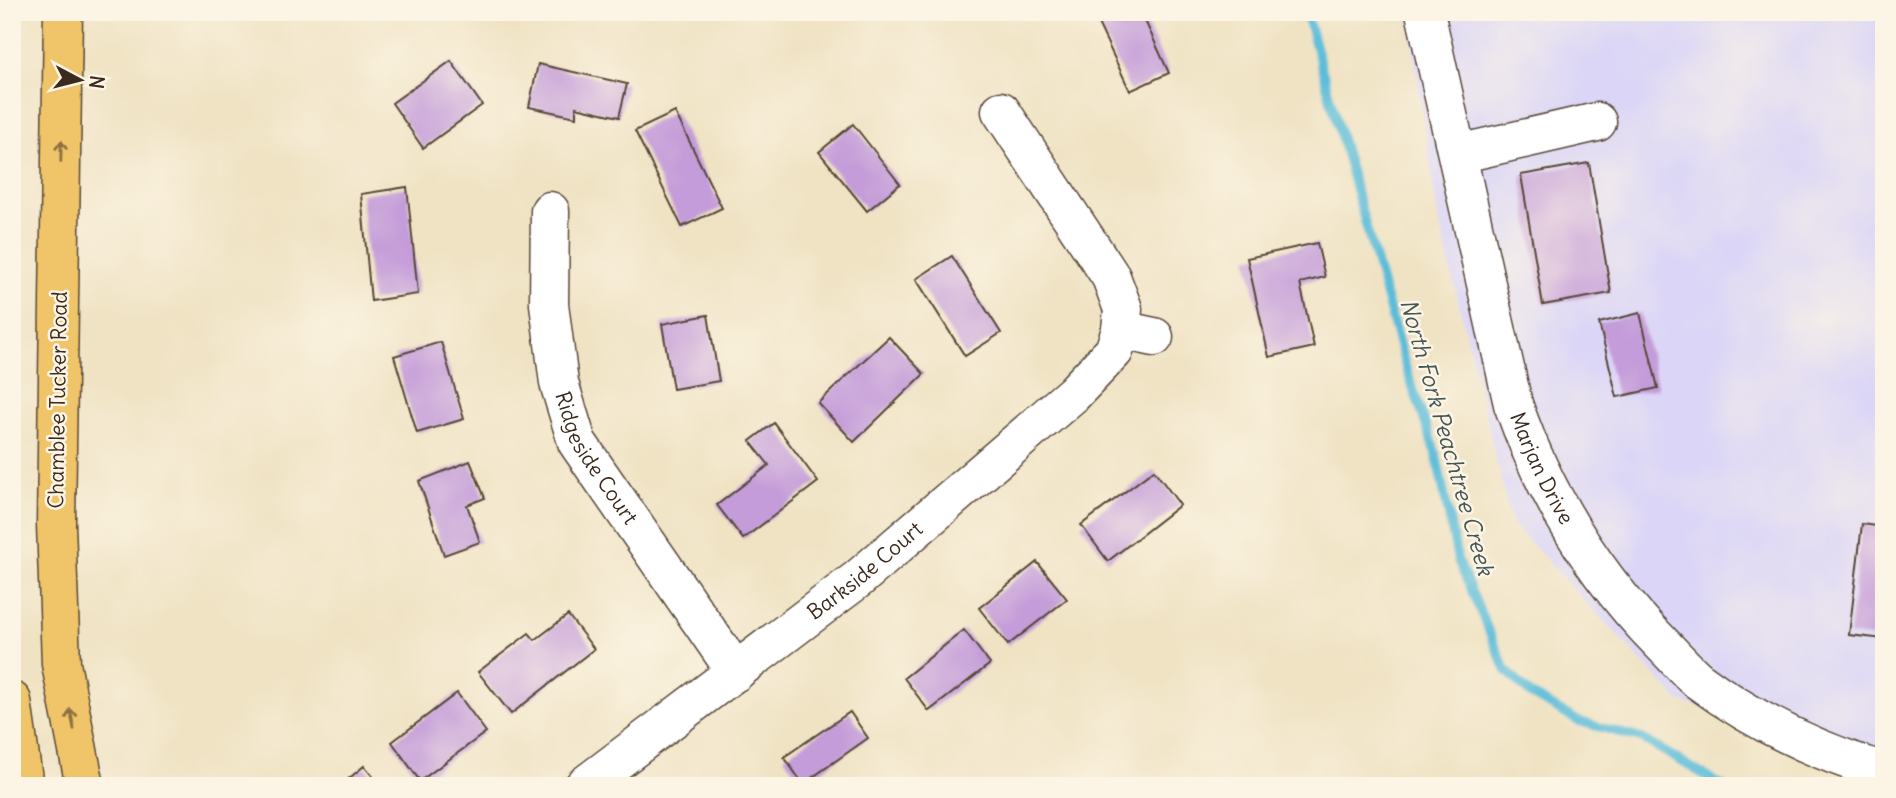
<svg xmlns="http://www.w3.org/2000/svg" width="1896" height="798" font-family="Delius,sans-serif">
<rect width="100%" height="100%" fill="#fcf5e5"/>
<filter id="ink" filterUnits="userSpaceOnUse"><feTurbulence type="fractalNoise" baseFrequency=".0143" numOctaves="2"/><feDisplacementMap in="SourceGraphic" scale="14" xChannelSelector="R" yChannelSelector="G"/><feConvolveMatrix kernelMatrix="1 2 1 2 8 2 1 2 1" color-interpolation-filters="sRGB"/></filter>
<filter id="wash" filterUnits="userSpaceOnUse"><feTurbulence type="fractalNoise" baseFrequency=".00686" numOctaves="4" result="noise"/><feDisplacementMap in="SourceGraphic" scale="28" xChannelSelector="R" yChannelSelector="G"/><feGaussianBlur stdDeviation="1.57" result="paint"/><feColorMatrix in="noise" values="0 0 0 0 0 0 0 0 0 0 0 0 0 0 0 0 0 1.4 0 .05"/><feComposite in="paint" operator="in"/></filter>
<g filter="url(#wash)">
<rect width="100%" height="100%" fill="#f0e3c4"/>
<path fill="#dbd6f7" d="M 1408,12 L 1884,12 L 1884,759 L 1679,701 L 1511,522 L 1437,212 Z"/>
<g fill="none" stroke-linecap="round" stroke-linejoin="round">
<path stroke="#5bbdd9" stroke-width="9" d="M 1306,12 L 1405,365 L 1436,454 L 1458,561 L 1506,670 L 1530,694 L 1578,721 L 1643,739 L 1723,786"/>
</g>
<g id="blocks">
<path fill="#c49cd9" d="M 1109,12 L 1141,12 L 1169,73 L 1130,91 L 1096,19 Z
M 451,61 L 482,105 L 423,148 L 392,103 Z
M 538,64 L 627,84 L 619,117 L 576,107 L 576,117 L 529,107 Z
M 675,112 L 722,208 L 682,227 L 635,131 Z
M 853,124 L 900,184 L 867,211 L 819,152 Z
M 1589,163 L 1611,293 L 1543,305 L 1521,175 Z
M 407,187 L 418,294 L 371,301 L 361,194 Z
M 1317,243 L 1325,277 L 1300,283 L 1314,347 L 1269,357 L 1247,258 Z
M 952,256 L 1001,333 L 965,356 L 916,279 Z
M 1640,313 L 1658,388 L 1617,397 L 1599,323 Z
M 708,315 L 719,381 L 673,389 L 662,324 Z
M 889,337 L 924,374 L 854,442 L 818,403 Z
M 441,342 L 464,419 L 417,433 L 394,356 Z
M 774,423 L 818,482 L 743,539 L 717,505 L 769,465 L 750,441 Z
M 470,461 L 485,498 L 467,505 L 480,542 L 444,555 L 419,481 Z
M 1154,470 L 1180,505 L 1108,561 L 1081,525 Z
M 1862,524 L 1884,527 L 1884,639 L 1849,635 Z
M 1037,562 L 1067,599 L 1008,645 L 979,608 Z
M 568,615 L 594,649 L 511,714 L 478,672 L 529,633 L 535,640 Z
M 964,630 L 990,664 L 929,711 L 904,678 Z
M 457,693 L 486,732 L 420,781 L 392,742 Z
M 850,712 L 868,738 L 803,784 L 784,757 Z
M 364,766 L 381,786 L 340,786 Z"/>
</g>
</g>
<g filter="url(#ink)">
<use href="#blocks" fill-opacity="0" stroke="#564637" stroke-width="2"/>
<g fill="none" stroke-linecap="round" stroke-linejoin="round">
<defs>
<g id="minor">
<path id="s1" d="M 1425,12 L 1513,404 C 1545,496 1596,578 1664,646 C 1675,657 1686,670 1698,680 C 1753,721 1819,752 1884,772"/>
<path d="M 1458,154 L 1597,122"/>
<path id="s2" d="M 550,211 L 549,304 L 559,383 L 577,442 L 736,672"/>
<path d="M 1121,330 L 1154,337"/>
<path id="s3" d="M 584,786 L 858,579 L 1073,394 L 1114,351 L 1121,330 L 1123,309 L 1111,277 L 1001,111"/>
</g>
<path id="major" d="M 63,12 L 56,524 L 61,664 L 85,786
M 12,701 L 24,786"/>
</defs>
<use href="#minor" stroke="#564637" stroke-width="41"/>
<use href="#major" stroke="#564637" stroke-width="41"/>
<use href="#minor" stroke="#fff" stroke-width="38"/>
<use href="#major" stroke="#f0c469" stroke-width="38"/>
</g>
<defs><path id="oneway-shaft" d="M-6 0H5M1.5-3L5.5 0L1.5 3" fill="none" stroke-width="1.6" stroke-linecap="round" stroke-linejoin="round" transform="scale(1.75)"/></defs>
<g stroke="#8c6f40">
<use href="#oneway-shaft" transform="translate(61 151) rotate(-89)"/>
<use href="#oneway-shaft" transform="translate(72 719) rotate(-101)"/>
</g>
</g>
<g text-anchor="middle" stroke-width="5" stroke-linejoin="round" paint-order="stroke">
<g font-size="21" fill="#3b2a1e" stroke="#fcf5e5">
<text transform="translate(58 400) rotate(-89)" y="7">Chamblee Tucker Road</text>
<text dy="7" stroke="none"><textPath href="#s2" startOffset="257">Ridgeside Court</textPath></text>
<text dy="7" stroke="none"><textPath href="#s1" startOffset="472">Marjan Drive</textPath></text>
<text dy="7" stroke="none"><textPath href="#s3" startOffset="354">Barkside Court</textPath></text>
</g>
<g font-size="23" font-style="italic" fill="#455656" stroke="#fcf5e5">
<text transform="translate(1447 437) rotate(74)" y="8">North Fork Peachtree Creek</text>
</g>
</g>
<rect width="1896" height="798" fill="none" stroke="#fcf5e5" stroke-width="42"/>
<g transform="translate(80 80) rotate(97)" stroke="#fcf5e5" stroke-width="5" paint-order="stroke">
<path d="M0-5L12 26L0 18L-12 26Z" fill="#3b2a1e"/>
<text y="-10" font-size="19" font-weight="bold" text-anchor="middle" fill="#3b2a1e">N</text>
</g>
</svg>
